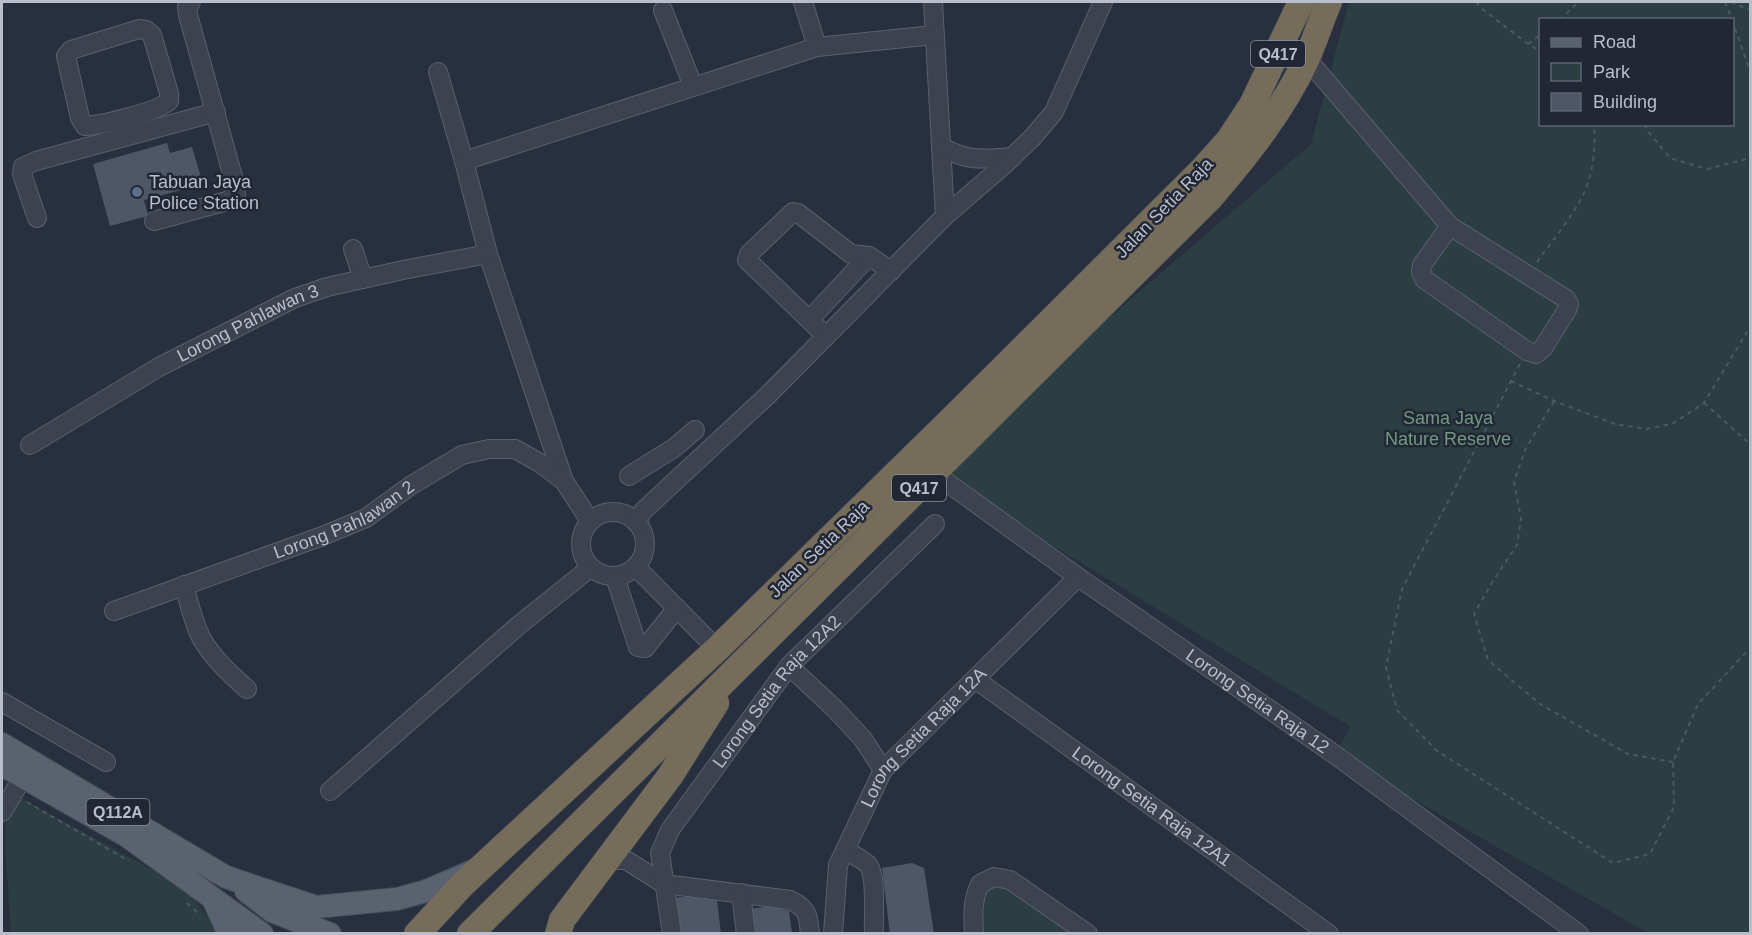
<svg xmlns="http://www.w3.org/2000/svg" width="1752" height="935" font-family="Arial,sans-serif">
<rect width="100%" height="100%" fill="#283040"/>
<path fill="#2b3e42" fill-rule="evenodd" d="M 1349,2 L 1750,2 L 1750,933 L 1648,933 L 1334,754 L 1351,727 L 934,473 L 974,434 L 1311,144 ZM 1540,20 L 1732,20 L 1732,124 L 1540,124 Z
M 19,797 L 175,882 L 196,901 L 219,933 L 11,933 L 5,840 L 6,823 Z
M 1007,886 L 1076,933 L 980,933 L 982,893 L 993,887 Z"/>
<path fill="#4e5768" d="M 167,143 L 170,153 L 192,147 L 203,184 L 144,200 L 148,216 L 110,226 L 93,164 Z
M 912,863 L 924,868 L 934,934 L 890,934 L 882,868 Z
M 698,895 L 717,900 L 721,934 L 680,934 L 675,898 Z
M 771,906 L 789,911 L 792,934 L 755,934 L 751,909 Z"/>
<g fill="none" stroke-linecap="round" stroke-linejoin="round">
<defs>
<g id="minor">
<path d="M 803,2 L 817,47"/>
<path d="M 933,2 L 945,216"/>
<path d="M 663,10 L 693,86"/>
<path d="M 139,29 L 146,30 L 152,35 L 169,93 L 169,101 C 157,112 102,125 85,126 L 80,118 L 66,56 L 71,50 Z"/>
<path d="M 1307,59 L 1450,226 L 1566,299 L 1569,304 L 1567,310 L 1543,348 L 1536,354 L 1527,351 L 1424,279 L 1421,272 L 1422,265 L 1450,226"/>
<path d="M 438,72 L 464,161 L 488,254 L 564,481 L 590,521"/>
<path d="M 941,147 C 970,162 982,159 1013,157"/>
<path d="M 464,161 L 817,47 L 934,35"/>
<path d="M 37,218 L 22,174 L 23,167 L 36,161 L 216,112"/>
<path d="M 154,221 L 227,201 L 236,195 L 235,184 L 188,15 L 187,7 L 191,2"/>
<path d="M 353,249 L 363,279"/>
<path d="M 810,319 L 869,256"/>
<path d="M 826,336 L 747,260 L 749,254 L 793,212 L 798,213 L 851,254 L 869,256 L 891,271"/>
<path id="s1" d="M 30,445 L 159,367 L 295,298 L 327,287 L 403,270 L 488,254"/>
<path id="s2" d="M 934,473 L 1078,577 L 1334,754 L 1579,934"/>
<path d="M 629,476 L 674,448 L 695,430"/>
<circle cx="613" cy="544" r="32"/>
<path d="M 636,522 L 643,511 L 769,394 L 945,216 L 1004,165 L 1032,138 L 1054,112 L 1103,2"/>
<path d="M 636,567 L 717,649"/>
<path d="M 615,577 L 638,647 L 645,648 L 677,608"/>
<path d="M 184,585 C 188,600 192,616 198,631 C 207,653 229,673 247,689"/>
<path id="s3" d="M 114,611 L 320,537 L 366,518 L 410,486 L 462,455 L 489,449 L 515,449 L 540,463 L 564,481"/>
<path d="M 789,666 L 835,709 L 863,739 L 883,770"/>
<path id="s4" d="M 975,679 L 1329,934"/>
<path d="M 2,702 L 106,762"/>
<path d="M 330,791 L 519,625 L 590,568"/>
<path d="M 2,812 L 23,777"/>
<path d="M 845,850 C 852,855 864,859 869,866 C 877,880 873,917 874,934"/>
<path d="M 607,860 L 626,860 L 664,884 L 790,900 C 808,909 808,914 810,934"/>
<path d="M 741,893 L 746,934"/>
<path id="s5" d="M 672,934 L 660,853 L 670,830 L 789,666 L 935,524"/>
<path id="s6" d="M 833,934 L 838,865 L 883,770 L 1078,577"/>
<path d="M 974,934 C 973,915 972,901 980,884 L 994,877 L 1010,880 L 1088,934"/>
</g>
<path id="major" d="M 2,744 L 226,877 L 316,907 L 397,899 L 426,891 L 475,870
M 2,765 L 127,836 L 262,934
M 246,891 L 272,911 L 330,934
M 213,899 L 229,934"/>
<path id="highway" d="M 417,934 L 462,885 L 717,649 L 954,417 L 1202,170 L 1229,140 L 1252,105 L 1301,2
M 470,934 L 1210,198 C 1247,155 1283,110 1307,58 C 1315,40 1321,20 1329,2
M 558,934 L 562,920 L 670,776 L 716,703"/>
</defs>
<use href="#minor" stroke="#5a606d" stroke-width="20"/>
<use href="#major" stroke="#464b59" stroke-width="24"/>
<use href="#highway" stroke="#474d5a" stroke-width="27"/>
<path stroke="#4a5b5f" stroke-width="2" stroke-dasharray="4.5 4.5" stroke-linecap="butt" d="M 1476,2 L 1481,8 L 1528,44 L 1540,51
M 1725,2 L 1732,20
M 1731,2 L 1750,10
M 1560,20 L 1578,2
M 1732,20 L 1750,71
M 1528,44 L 1540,35
M 1645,124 L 1646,129 L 1670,158 L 1707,169 L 1750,158
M 1537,262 C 1552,241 1570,220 1582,197 C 1593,176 1596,148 1594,124
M 1520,364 L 1402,589 L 1386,667 L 1397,710 L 1437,751 L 1613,863 L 1650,854 L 1674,807 L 1673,762 L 1698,704 L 1750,648
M 1511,381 L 1554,401 L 1615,424 L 1646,429 L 1672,424 L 1704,403 L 1750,327
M 1554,401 L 1525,450 L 1514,482 L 1521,519 L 1517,545 L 1493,581 L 1474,614 L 1488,660 L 1540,704 L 1628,754 L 1673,762
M 1704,403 L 1750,444
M 27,802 L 129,861
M 187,903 L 200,915"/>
<use href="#minor" stroke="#3c4250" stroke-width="18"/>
<use href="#major" stroke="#5a616f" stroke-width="22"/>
<use href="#highway" stroke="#756d5a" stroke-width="26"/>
</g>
<circle fill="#5c6f8a" stroke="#212735" stroke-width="2" cx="137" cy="192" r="6"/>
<g text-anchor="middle" stroke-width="5" stroke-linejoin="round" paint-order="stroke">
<g fill="#212735" stroke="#8b919d" stroke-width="1.5">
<rect x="1251" y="41" width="54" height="26" rx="4.5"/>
<rect x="892" y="475" width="54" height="26" rx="4.5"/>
<rect x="86.5" y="799" width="63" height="26" rx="4.5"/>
</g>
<g font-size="16" font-weight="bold" fill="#b9beca">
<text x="1278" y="60">Q417</text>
<text x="919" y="494">Q417</text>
<text x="118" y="818">Q112A</text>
</g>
<g font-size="18" fill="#b9beca" stroke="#212735" text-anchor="start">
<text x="149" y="188">Tabuan Jaya<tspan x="149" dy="21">Police Station</tspan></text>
</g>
<g font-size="18" fill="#b9beca" stroke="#212735">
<text transform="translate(1164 208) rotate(-46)" y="6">Jalan Setia Raja</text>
<text dy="6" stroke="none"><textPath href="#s1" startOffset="250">Lorong Pahlawan 3</textPath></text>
<text dy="6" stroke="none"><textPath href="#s3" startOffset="248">Lorong Pahlawan 2</textPath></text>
<text transform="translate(819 549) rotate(-44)" y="6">Jalan Setia Raja</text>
<text dy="6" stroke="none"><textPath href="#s5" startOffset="282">Lorong Setia Raja 12A2</textPath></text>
<text dy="6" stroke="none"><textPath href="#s2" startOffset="396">Lorong Setia Raja 12</textPath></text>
<text dy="6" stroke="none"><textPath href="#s6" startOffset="225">Lorong Setia Raja 12A</textPath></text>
<text dy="6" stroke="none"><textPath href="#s4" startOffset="218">Lorong Setia Raja 12A1</textPath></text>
</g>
<g font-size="18" fill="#72997e" stroke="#212735">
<text x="1448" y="424">Sama Jaya<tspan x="1448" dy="21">Nature Reserve</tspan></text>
</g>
</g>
<rect width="1752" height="935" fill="none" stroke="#b9beca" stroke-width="6"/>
<rect x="1539" y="18" width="195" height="108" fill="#212735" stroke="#5e6371" stroke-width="1.5"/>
<rect x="1551" y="38" width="30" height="9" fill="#5a616f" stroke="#5e6371" stroke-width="1.5"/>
<text x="1593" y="48" font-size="18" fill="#b9beca">Road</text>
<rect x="1551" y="63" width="30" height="18" fill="#2b3e42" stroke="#5e6371" stroke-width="1.5"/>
<text x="1593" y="78" font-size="18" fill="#b9beca">Park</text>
<rect x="1551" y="93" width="30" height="18" fill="#4e5768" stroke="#5e6371" stroke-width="1.5"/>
<text x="1593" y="108" font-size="18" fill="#b9beca">Building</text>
</svg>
